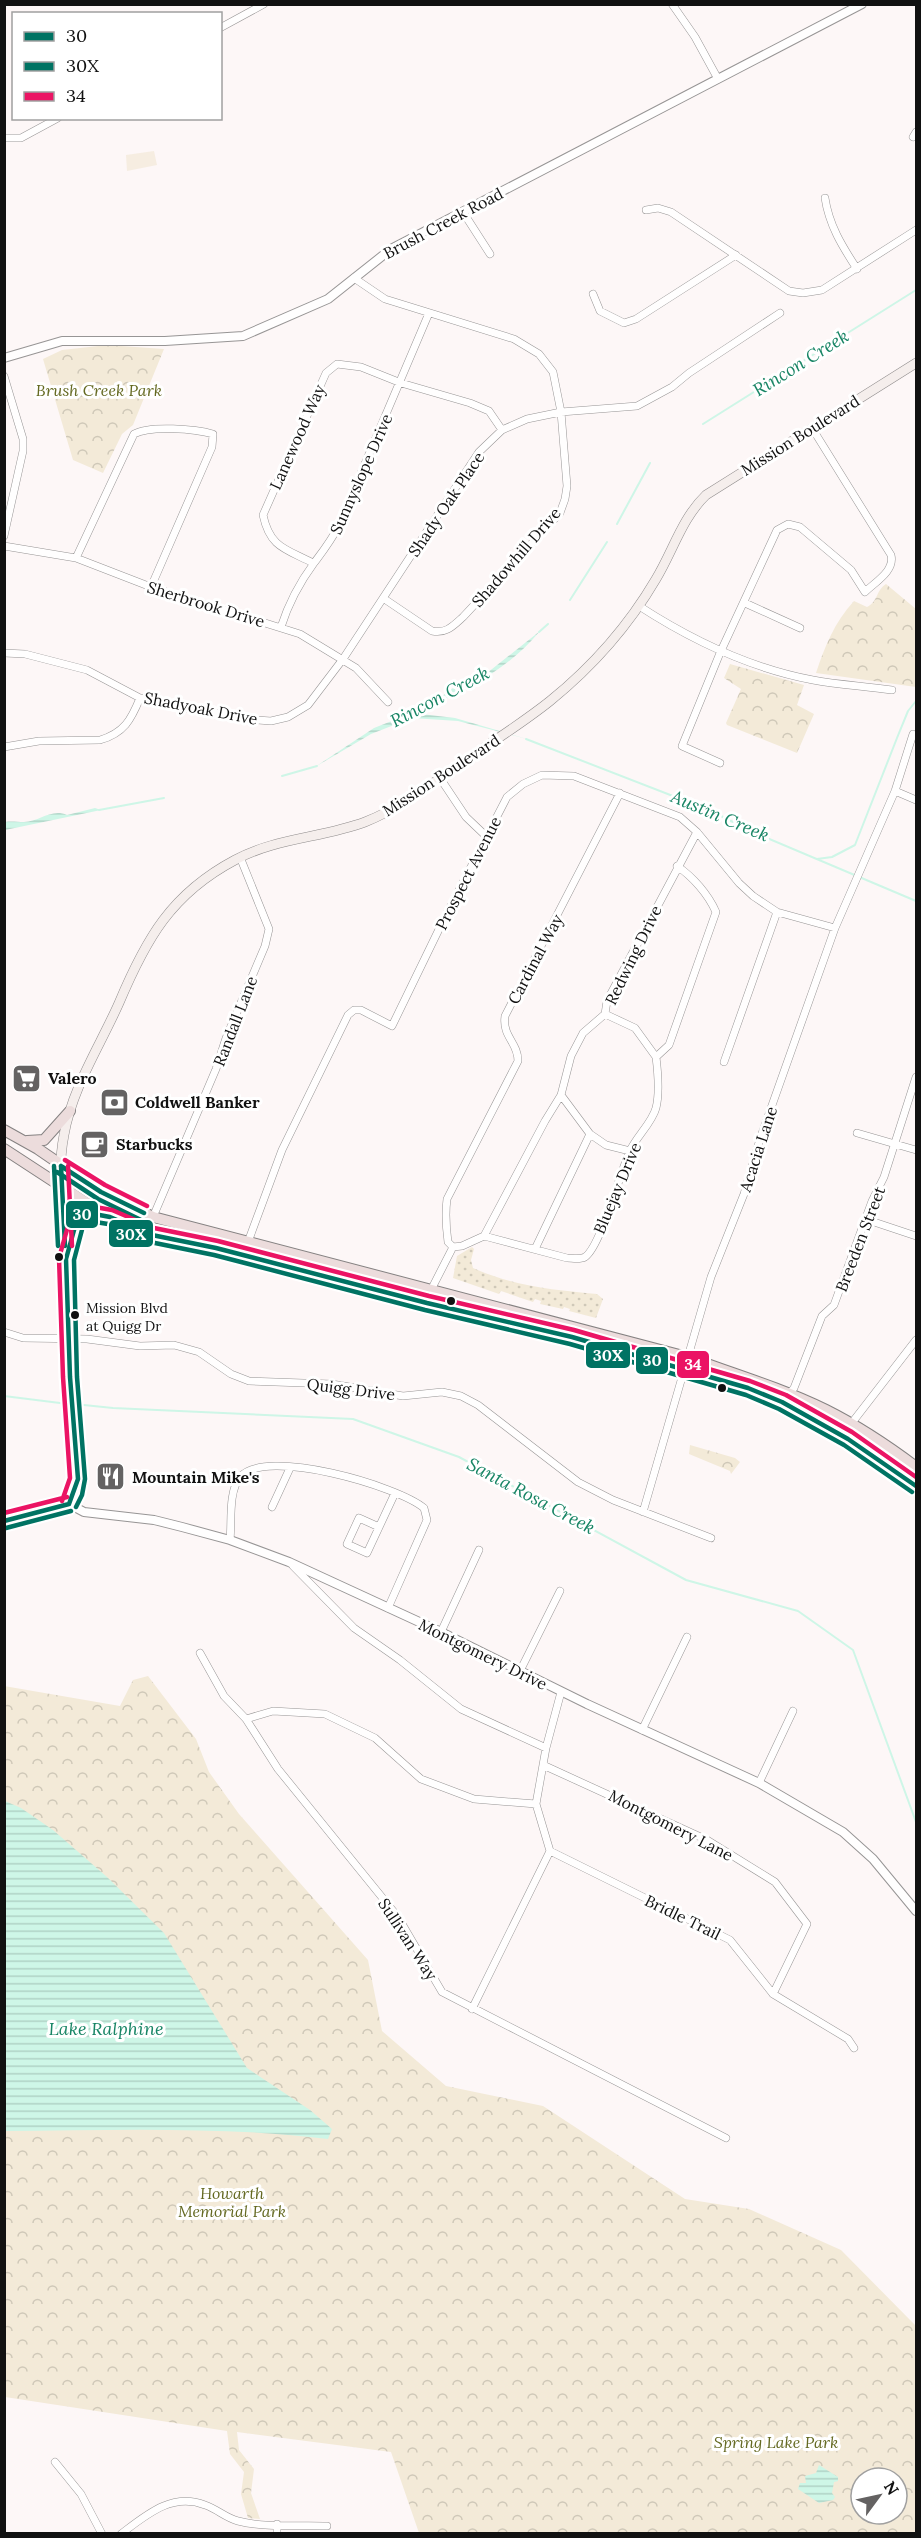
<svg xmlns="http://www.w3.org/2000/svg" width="921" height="2538" font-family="Lora,serif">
<defs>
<pattern id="grass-dots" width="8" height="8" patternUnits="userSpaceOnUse" patternTransform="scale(1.5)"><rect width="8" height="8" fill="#f3ead8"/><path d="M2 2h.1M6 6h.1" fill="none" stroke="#cfc8b8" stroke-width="1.8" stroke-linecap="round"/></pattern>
<pattern id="park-crowns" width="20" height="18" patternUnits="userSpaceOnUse" patternTransform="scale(1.5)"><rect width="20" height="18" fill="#f3ead8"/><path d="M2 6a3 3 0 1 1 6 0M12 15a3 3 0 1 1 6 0" fill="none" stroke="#cfc8b8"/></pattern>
<pattern id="water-rules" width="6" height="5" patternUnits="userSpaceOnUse" patternTransform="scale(1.5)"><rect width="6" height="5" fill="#cef6e7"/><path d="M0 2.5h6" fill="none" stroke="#b0d2c5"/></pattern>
</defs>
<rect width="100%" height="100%" fill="#fdf7f7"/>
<path fill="url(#grass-dots)" d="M 472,1247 L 474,1249 L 471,1260 L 473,1268 C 513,1286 554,1290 597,1294 L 603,1299 L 596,1318 L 569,1311 L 570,1309 L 564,1307 L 563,1309 L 540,1304 L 541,1301 L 535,1299 L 533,1302 L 501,1291 L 499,1294 L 453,1278 L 457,1256 Z"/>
<path fill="url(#park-crowns)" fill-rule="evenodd" d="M 107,345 L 164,349 L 133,425 L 122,434 L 103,473 L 73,460 L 43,359 L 62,350 Z
M 886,584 L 916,609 L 916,687 L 816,673 C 825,646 834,623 854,601 L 867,607 C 878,602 876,590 886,584 Z
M 730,664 L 804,685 L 797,705 L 814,714 L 797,753 L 727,725 L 726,723 L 741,689 L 724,678 Z
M 690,1445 L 735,1458 L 740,1462 L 731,1474 L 730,1471 L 689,1454 Z
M 148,1676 L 196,1739 L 209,1772 L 239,1814 L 368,1960 L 382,2031 L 446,2086 L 543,2106 L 685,2199 L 749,2209 L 841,2250 L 916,2326 L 916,2533 L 419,2533 L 391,2452 L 237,2432 L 239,2450 L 254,2469 L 251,2493 L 260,2519 L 248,2518 L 241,2494 L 244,2472 L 230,2454 L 227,2431 L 5,2397 L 4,1686 L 120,1706 L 133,1680 ZM 861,2478 L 897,2478 L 897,2514 L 861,2514 Z"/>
<path fill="#f6ede1" d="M 154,151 L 157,165 L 127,171 L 126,155 Z"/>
<path fill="url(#water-rules)" d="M 540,631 C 512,665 470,690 429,706 L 453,688 L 464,686 L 482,677 Z
M 427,707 L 421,714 L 455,718 L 527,739 L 458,721 L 412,718 L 371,734 L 315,767 L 374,728 Z
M 95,808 L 101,810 L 5,830 L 5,822 C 11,821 18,822 24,822 C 39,822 51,808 67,815 Z
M 5,1801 L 21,1808 L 53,1830 L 107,1877 L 164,1933 L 247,2068 L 310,2110 L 332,2129 L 328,2139 C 221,2126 112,2130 5,2131 Z
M 819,2465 L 838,2477 L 838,2481 L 834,2482 L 832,2493 L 835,2497 L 833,2500 L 819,2503 L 798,2489 L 800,2483 L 806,2483 L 805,2476 L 816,2473 Z"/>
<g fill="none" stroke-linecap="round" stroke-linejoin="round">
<path stroke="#cef6e7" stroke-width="2" d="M 703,424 L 916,290
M 617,524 L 650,463
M 570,600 L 607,542
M 539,632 L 548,624
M 526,739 L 709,810 L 753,832 L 916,901
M 282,776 L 317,766
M 99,810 L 164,798
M 817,859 L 832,857 L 855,845 L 897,738 L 908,711 L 916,701
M 4,1396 L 68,1404
M 74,1404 L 113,1408 L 353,1419 L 459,1457 L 686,1580 L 798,1611 L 853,1650 L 916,1822"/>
<defs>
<path id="minor" d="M 672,4 L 695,37 L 718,79
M 220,28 L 264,4
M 913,137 L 916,132
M 4,138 L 21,138 L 58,118
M 825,198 C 829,225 842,246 857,269
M 646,210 L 658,208 L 671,212 L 789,291 L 803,293 L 822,290 L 916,230
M 463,212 L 490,254
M 354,278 L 385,299 L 514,339 L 539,354 L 553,372 L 561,412 L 567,486 L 565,499 L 560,513 L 463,617 C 453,626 446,634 432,631 L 383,598
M 593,294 L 600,311 L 624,323 L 636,319 L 736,255
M 4,376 L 23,439 L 23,451 L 4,536
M 4,546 L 76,558 L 151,587 L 300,634 L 356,668 L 388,702
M 76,558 L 134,434 C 150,425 196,429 213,434 L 212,447 L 151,587
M 313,563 C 286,549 270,548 263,515 L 326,373 L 337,364 L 361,367 L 401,383 L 470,403 L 489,411 L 502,430
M 745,603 L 800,628
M 639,606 C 693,641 749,668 813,680 C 839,685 866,686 892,690
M 281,627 C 288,605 300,582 314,563 C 323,551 331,541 338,527 L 429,313
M 4,653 L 25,654 L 87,670 L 140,698 L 184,708 L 204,710 L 242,719 L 271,721 L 288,717 L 308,705 L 343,659 L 479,452 L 502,430 L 527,419 L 561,412 L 637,406 L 672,387 L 689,373 L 780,313
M 4,747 L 39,741 L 100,740 C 124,733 131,720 140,698
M 720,763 L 682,746 L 720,653 L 777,530 L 788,524 L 800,527 L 851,570 L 865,592 C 875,582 895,571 891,555 L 812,428
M 440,778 L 466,817 L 487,837
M 895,791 L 916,800
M 605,1014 L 635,1028 L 656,1057
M 724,1062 L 777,912
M 561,1095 L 590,1134 L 606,1145 L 630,1151
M 857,1133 L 916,1150
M 153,1217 L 216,1069 L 226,1038 L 265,946 L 269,929 L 240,857
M 865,1219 L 916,1236
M 484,1236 L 567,1258 C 572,1258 580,1260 585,1257 C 601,1246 620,1172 630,1151 C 636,1137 652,1123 656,1108 C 660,1092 658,1073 656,1057 L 669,1045 L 716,912 C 708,894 693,877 677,866
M 248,1242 L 282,1150 L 348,1015 L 354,1010 L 361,1010 L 392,1026 L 443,921 L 507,797 L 523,784 L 542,775 L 574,776 L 680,817 L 697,832 L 739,883 L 753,896 L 777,912 L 835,928
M 453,1247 L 462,1246 L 484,1236 L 545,1121 L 561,1095 L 571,1056 L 583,1033 L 605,1014 L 607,1001 L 697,832
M 535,1249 L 590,1134
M 431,1290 L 453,1247 L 448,1242 C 446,1227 445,1214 447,1199 L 518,1061 C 518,1042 502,1037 505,1016 L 620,793
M 4,1332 L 23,1338 L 87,1339 L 140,1346 L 174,1345 L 199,1352 L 231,1374 L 249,1381 L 332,1384 L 403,1396 L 442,1392 L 461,1396 L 478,1405 L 578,1482 L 613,1500 L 711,1538
M 789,1394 L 794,1388 L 822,1316 L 834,1305 L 872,1201 L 884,1177 L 916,1077
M 851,1424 L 916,1340
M 272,1507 L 290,1468
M 643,1512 L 711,1277 L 744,1194 L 760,1139 L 835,928 L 895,791 L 913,734
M 379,1527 L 359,1518 L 347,1544 L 367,1553 L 395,1493
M 230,1540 C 232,1522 228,1492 240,1477 C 265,1447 398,1486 424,1508 L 427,1520 L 388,1608
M 293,1566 L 354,1628 L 400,1660 L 461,1709 L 546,1748
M 441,1632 L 479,1550
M 200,1653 L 224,1696 L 246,1719 L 278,1769 L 398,1917 L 442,1992 L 726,2138
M 520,1671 L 560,1591
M 246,1719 L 273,1711 L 325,1714 L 375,1738 L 421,1779 L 474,1799 L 536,1804
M 642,1730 L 687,1637
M 543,1765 L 707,1840 L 775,1882 L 807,1924 L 773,1994
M 759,1783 L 793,1711
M 550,1851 L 730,1940 L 773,1994 L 848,2039 L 854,2048
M 472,2009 L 550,1851 L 536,1804 L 546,1748 L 561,1692
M 55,2462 L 81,2494 L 102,2534
M 121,2534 C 146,2515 172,2492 205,2505 C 217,2509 226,2518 238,2521 C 266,2528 298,2525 327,2526
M 277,2534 L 277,2524"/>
<path id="tertiary" d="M 4,358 L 62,341 L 165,341 L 243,336 L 328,299 L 391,249 L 862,4
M 69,1504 L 84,1512 L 154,1520 L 182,1527 L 230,1540 L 289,1562 L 441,1632 L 587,1704 L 759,1783 L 843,1832 L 873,1859 L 916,1911"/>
<path id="secondary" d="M 4,1521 L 69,1504 L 75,1492 L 78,1479 C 77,1444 72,1410 70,1375 C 68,1336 68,1297 66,1258 C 64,1217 56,1175 64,1135 C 72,1088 100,1046 119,1003 C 146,939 171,894 235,860 C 275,838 322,838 365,822 C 403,807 437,780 470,757 C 497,739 525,721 550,701 C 592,667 629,625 656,579 C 673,551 682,518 706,495 L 916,363"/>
<path id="primary" d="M 4,1130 L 38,1149 L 101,1192 L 153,1217 L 687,1357 C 734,1374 781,1388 826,1410 C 858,1426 888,1446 916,1467
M 27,1141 L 44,1140 L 70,1111
M 4,1149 L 99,1211 L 152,1235 L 216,1248 L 427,1303 L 572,1337 L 748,1388 L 782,1402 L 848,1439 L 916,1486
M 66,1259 L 78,1218 L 86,1213 L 99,1215"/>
</defs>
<use href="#minor" stroke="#979595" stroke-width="8"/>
<use href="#tertiary" stroke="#979595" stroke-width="10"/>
<use href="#secondary" stroke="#8e8b8b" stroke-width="10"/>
<use href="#primary" stroke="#858282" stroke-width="12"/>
<use href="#minor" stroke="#fffefe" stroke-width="7"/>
<use href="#tertiary" stroke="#fffefe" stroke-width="8"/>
<use href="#secondary" stroke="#f5eeec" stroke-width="9"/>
<use href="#primary" stroke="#ecdcdc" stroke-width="10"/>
<defs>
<path id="bus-1" d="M 61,1166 L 101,1192 L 144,1213
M 61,1166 L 65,1246
M 69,1504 L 78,1479 L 70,1377 L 66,1259 L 76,1223 L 81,1215 L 89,1213 L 110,1217 L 152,1235 L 216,1248 L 427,1303 L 572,1337 L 748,1388 L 782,1402 L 848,1439 L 916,1486
M 4,1521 L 69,1504"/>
<path id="bus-2" d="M 54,1166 L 58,1246
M 57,1172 L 98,1199 L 141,1220
M 76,1507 L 82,1495 L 85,1479 L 77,1377 L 74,1260 L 83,1226 L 89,1221 L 108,1224 L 150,1242 L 214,1255 L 425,1310 L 570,1344 L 746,1395 L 779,1409 L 844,1445 L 912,1492
M 6,1528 L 71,1511"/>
<path id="bus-3" d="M 65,1160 L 105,1185 L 147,1206
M 68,1166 L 72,1246
M 62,1501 L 70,1478 L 63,1377 L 59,1258 L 70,1219 L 77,1209 L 89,1206 L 112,1210 L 154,1228 L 218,1241 L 429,1296 L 574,1330 L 750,1381 L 786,1395 L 852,1432 L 916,1477
M 4,1513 L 67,1497"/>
</defs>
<use href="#bus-1" stroke="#fff" stroke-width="9"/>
<use href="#bus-2" stroke="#fff" stroke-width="9"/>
<use href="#bus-3" stroke="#fff" stroke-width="9"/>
<use href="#bus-1" stroke="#007363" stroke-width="4.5"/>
<use href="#bus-2" stroke="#007363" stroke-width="4.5"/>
<use href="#bus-3" stroke="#eb1464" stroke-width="4.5"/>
</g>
<defs>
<symbol id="supermarket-square" viewBox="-11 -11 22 22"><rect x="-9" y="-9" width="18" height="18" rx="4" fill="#646262" stroke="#fff"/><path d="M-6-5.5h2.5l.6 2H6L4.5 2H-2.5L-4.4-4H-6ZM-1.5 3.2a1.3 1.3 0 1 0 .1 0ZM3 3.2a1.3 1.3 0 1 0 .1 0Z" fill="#fff"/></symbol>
<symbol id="bank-square" viewBox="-11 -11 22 22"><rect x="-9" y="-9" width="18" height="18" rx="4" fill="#646262" stroke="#fff"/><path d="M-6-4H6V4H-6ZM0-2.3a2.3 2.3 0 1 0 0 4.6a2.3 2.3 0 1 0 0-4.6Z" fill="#fff"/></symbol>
<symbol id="cafe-square" viewBox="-11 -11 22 22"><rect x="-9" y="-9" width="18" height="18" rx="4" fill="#646262" stroke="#fff"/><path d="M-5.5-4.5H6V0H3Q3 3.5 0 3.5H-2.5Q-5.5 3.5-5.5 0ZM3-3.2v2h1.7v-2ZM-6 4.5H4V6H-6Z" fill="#fff"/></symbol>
<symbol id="restaurant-square" viewBox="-11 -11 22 22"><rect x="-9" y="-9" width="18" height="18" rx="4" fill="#646262" stroke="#fff"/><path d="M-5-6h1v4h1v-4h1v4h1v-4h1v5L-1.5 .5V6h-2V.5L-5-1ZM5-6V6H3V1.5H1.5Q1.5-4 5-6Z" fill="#fff"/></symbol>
</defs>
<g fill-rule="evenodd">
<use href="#supermarket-square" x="10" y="1062" width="33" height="33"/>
<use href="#bank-square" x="98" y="1086" width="33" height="33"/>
<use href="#cafe-square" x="78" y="1128" width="33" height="33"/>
<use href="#restaurant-square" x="94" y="1460" width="33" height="33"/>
</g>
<g fill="#111" stroke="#fff" stroke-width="2">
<circle cx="59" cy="1257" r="5"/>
<circle cx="451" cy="1301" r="5"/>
<circle cx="75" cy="1315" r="5"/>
<circle cx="722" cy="1388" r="5"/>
</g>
<g text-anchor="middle" stroke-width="6" stroke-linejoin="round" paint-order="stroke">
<g font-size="14" fill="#111" stroke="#fff" text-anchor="start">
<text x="86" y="1313">Mission Blvd<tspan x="86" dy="18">at Quigg Dr</tspan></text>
</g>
<g font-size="16" fill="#111" stroke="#fff">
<text transform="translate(443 223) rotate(-28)" y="6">Brush Creek Road</text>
<text transform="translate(800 435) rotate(-32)" y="6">Mission Boulevard</text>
<text transform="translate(297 437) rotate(-66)" y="6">Lanewood Way</text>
<text transform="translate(361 474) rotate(-66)" y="6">Sunnyslope Drive</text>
<text transform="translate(446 504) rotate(-56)" y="6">Shady Oak Place</text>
<text transform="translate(516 557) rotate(-49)" y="6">Shadowhill Drive</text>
<text transform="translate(206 604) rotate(17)" y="6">Sherbrook Drive</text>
<text transform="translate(201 708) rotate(11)" y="6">Shadyoak Drive</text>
<text transform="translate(441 775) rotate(-33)" y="6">Mission Boulevard</text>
<text transform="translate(468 873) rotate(-63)" y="6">Prospect Avenue</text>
<text transform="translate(633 955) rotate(-64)" y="6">Redwing Drive</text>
<text transform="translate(535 959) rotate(-62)" y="6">Cardinal Way</text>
<text transform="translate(235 1021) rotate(-69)" y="6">Randall Lane</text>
<text transform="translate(758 1149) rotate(-72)" y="6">Acacia Lane</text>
<text transform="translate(617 1188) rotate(-67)" y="6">Bluejay Drive</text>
<text transform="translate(860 1239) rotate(-69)" y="6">Breeden Street</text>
<text transform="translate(351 1389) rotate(7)" y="6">Quigg Drive</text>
<text transform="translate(483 1654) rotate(26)" y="6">Montgomery Drive</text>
<text transform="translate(671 1825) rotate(27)" y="6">Montgomery Lane</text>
<text transform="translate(683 1917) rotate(26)" y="6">Bridle Trail</text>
<text transform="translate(408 1939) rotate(57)" y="6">Sullivan Way</text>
</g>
<g font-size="16" font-style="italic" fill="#646921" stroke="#fff">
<text x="99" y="396">Brush Creek Park</text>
<text x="232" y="2199">Howarth<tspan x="232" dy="18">Memorial Park</tspan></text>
<text x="776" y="2448">Spring Lake Park</text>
</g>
<g font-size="16" font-weight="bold" fill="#111" stroke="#fff" text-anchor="start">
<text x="48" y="1084">Valero</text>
<text x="135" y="1108">Coldwell Banker</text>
<text x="116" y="1150">Starbucks</text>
<text x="132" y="1483">Mountain Mike's</text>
</g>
<g font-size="18" font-style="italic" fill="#188565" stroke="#fff">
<text transform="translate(801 363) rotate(-32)" y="6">Rincon Creek</text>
<text transform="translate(440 697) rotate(-28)" y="6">Rincon Creek</text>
<text transform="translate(720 816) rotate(23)" y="6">Austin Creek</text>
<text transform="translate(531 1496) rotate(28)" y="6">Santa Rosa Creek</text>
<text x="106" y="2035">Lake Ralphine</text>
</g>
</g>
<g stroke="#fff" stroke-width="2">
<rect x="65" y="1200" width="34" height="29" rx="6" fill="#007363"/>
<rect x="108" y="1219" width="46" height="29" rx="6" fill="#007363"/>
<rect x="585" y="1341" width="46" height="28" rx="6" fill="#007363"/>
<rect x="635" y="1346" width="34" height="29" rx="6" fill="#007363"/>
<rect x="676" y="1350" width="34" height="29" rx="6" fill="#eb1464"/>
</g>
<g font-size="16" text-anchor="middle" font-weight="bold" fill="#fff">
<text x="82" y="1220">30</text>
<text x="131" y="1240">30X</text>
<text x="608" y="1361">30X</text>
<text x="652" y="1366">30</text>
<text x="693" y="1370">34</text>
</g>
<rect width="921" height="2538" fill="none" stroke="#111111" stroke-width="12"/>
<rect x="12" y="12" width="210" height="108" fill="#ffffff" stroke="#a0a0a0" stroke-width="1.5"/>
<rect x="24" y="32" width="30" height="9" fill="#007363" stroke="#a0a0a0" stroke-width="1.5"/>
<text x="66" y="42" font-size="18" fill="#111111">30</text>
<rect x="24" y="62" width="30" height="9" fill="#007363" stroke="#a0a0a0" stroke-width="1.5"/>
<text x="66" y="72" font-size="18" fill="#111111">30X</text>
<rect x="24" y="92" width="30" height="9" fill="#eb1464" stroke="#a0a0a0" stroke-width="1.5"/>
<text x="66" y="102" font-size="18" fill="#111111">34</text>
<g transform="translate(879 2496) rotate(57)"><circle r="28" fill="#ffffff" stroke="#a0a0a0" stroke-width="1.5"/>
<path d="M0-4.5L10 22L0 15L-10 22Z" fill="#646262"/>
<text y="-9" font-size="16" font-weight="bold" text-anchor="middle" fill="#111111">N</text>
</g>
</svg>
